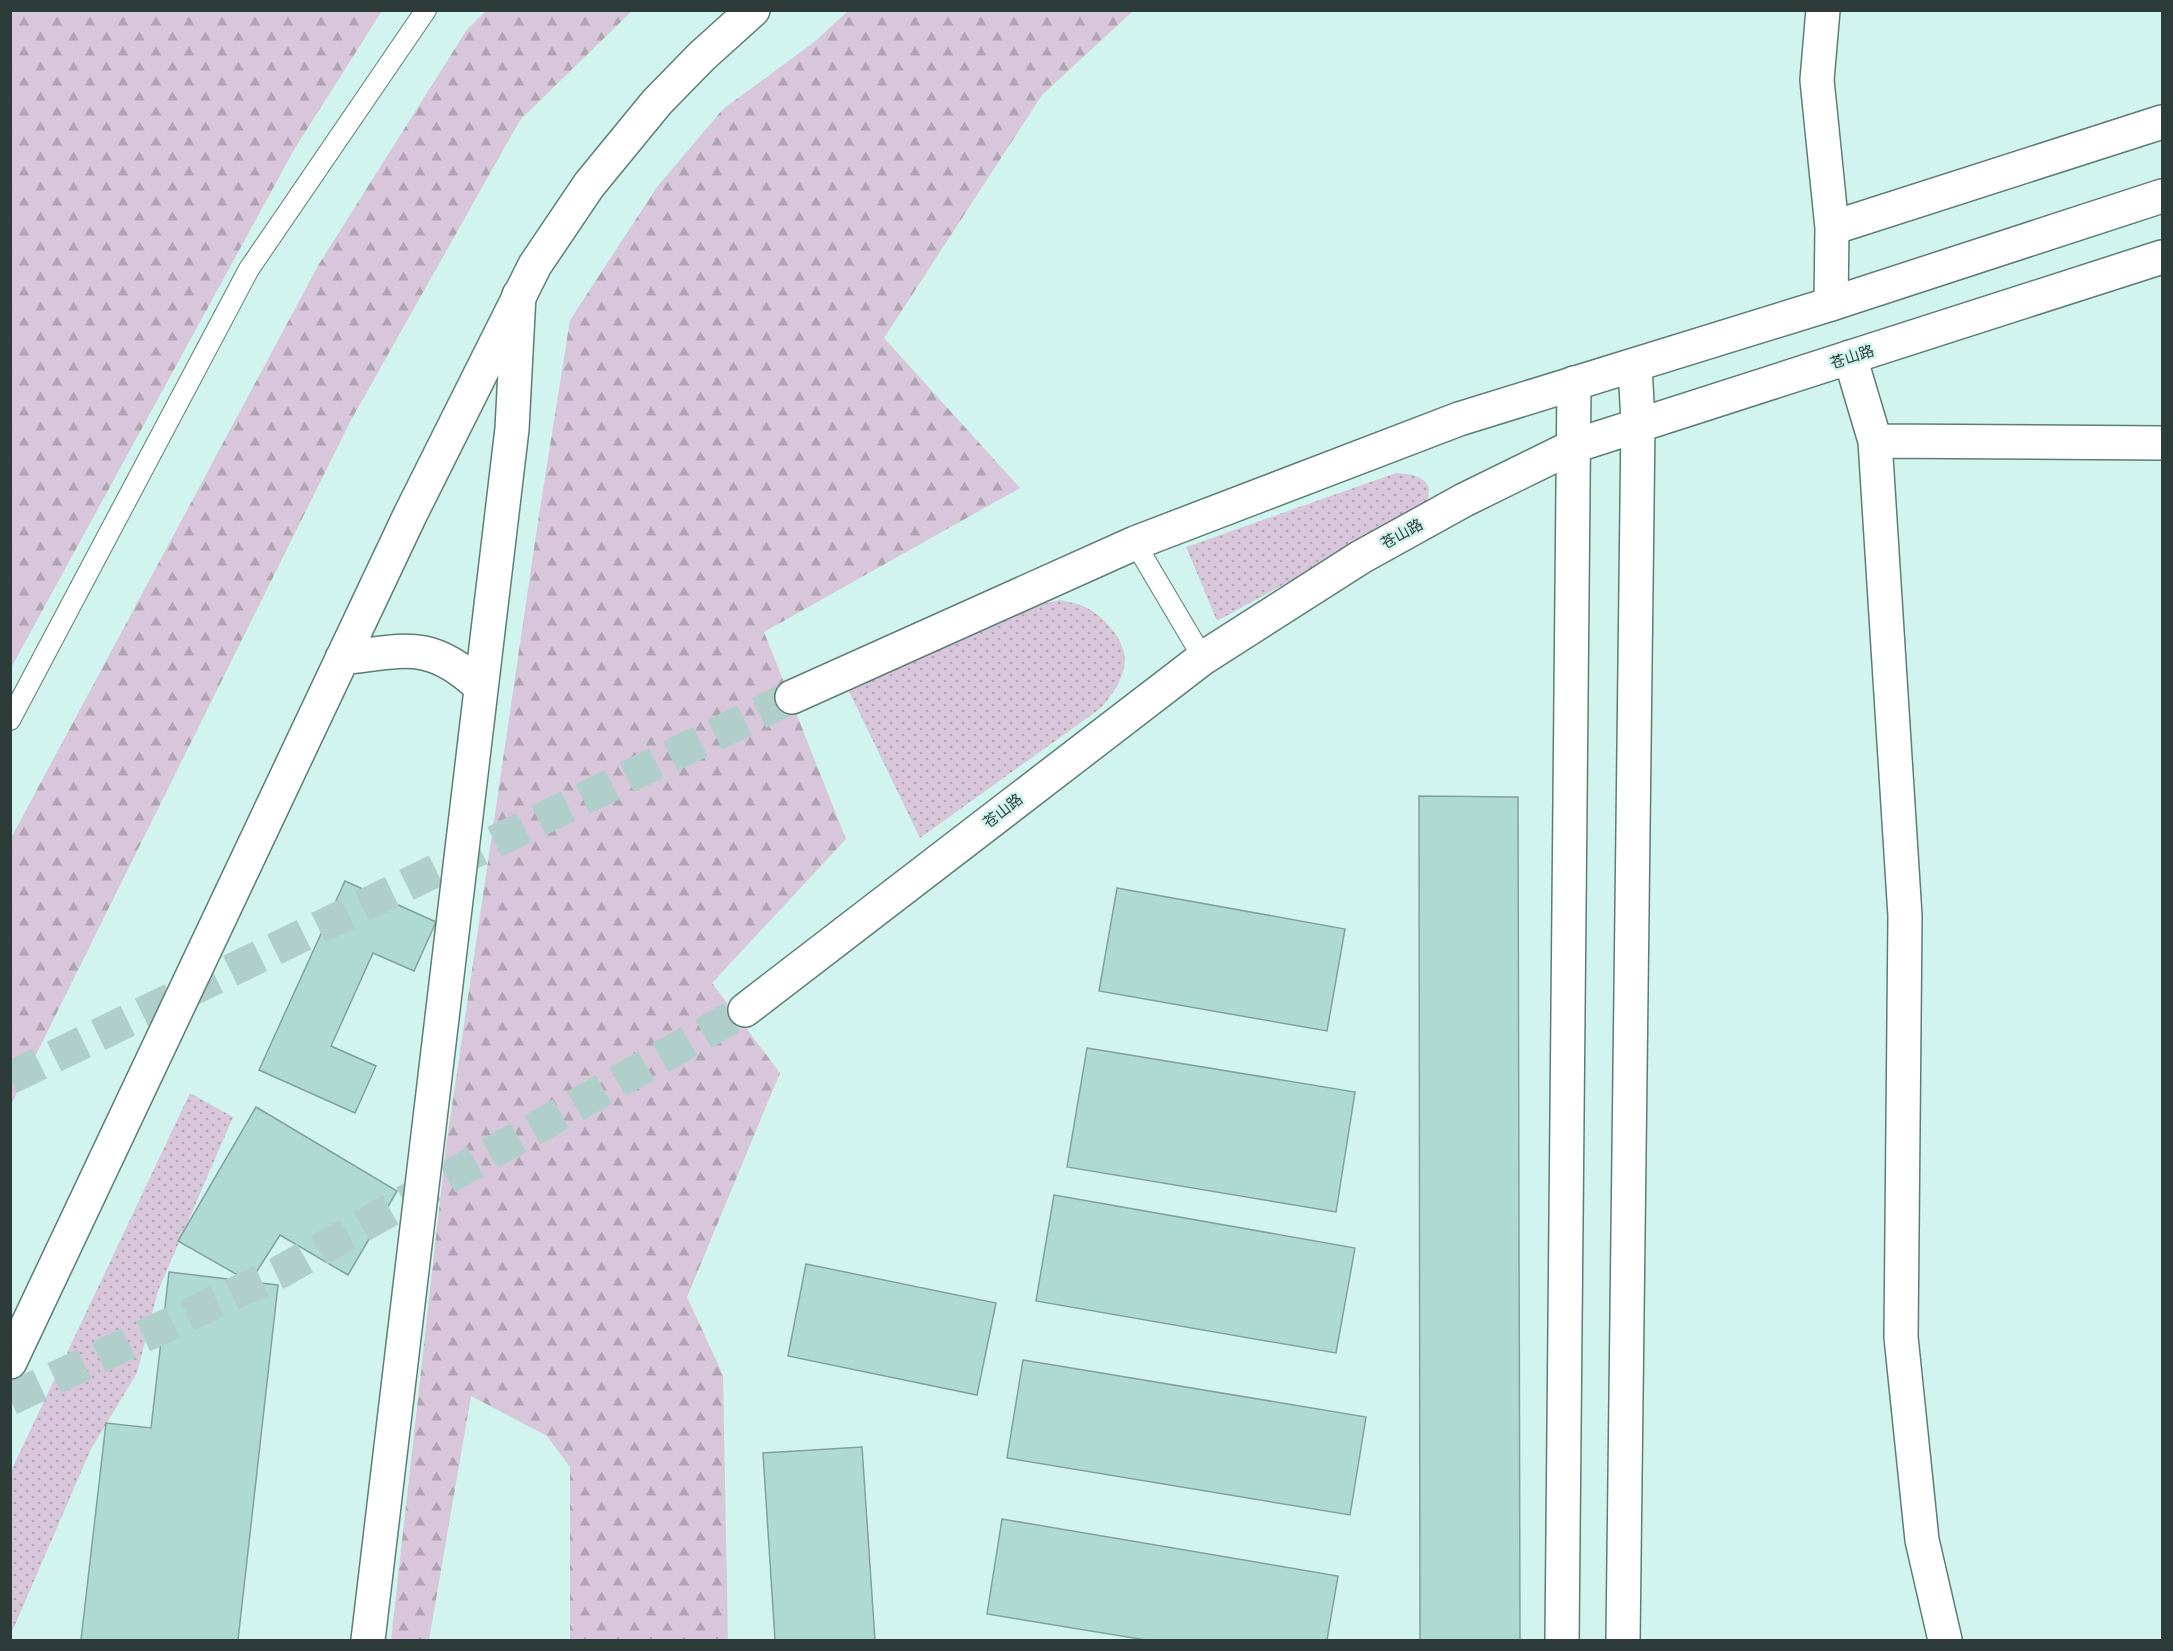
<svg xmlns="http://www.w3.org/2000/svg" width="2173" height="1651" font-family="Roboto,'Noto Sans SC',sans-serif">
<defs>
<pattern id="grass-dots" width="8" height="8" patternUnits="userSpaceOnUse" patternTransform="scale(1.5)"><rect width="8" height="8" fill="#d8c7da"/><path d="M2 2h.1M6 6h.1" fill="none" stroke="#b0a3b2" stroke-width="1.8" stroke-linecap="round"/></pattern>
<pattern id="forest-firs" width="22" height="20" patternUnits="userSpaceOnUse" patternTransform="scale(1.5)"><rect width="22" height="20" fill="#d8c7da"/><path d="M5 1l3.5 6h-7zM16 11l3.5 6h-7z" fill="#b0a3b2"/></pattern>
</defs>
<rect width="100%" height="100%" fill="#d1f4ee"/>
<path fill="url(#grass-dots)" d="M 1396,473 C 1419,474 1437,480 1425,507 L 1217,621 L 1186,547 Z
M 1060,600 C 1067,602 1076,603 1083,606 C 1104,615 1130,644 1124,668 C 1120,685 1111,696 1101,708 L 920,838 L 844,681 L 1025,608 Z
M 190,1093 L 233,1117 L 158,1291 L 137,1373 L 91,1449 L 11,1634 L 11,1471 Z"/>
<path fill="url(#forest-firs)" d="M 11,10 L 382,11 L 295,148 L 11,668 Z
M 486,11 L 632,11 L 520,120 L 350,422 L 11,1105 L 11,838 L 319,264 L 466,31 Z
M 848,11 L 1133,11 L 1042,95 L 884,338 L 1020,488 L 764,632 L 846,839 L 712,983 L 780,1073 L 687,1297 L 723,1375 L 728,1640 L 570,1640 L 570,1467 L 547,1436 L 471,1396 L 429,1640 L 391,1640 L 446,1147 L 537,528 L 570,320 L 657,187 L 723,109 L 813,43 Z"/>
<path fill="#afdad3" stroke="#81a29c" stroke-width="1.5" d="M 1419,796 L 1518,797 L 1520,1640 L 1420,1640 Z
M 345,881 L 436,922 L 414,971 L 373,953 L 331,1046 L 376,1066 L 355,1113 L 259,1070 Z
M 1117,888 L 1345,929 L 1327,1031 L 1099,991 Z
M 1087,1048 L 1355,1092 L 1336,1212 L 1067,1167 Z
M 256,1107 L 397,1191 L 348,1275 L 280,1235 L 250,1282 L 178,1241 Z
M 1054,1195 L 1355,1248 L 1336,1353 L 1036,1301 Z
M 806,1264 L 996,1303 L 977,1395 L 788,1356 Z
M 169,1272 L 278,1285 L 238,1640 L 81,1640 L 106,1423 L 151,1428 Z
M 1023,1360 L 1366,1417 L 1350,1515 L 1007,1458 Z
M 862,1447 L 875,1640 L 775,1640 L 763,1453 Z
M 1002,1519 L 1338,1576 L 1327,1640 L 1146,1640 L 987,1614 Z"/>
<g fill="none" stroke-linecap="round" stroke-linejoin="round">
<path stroke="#b0cfca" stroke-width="33" stroke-dasharray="33 16" stroke-linecap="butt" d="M 10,1078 L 792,697
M 10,1399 L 280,1272 L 745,1010"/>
<defs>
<path id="service" d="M 1135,543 L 1203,658
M 10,720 L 249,269 L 426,10"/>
<path id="minor" d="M 1823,10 L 1817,80 L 1832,228 L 1831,304
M 1832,228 L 2162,122
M 1850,357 L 1875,441 L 1905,916 L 1901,1337 L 1922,1540 L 1945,1640
M 1875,441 L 2162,443
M 342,658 C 405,651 429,639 480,686
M 10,1362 L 410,515 L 535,265 L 589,185 L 657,102 L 702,56 L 753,10"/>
<path id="tertiary" d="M 368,1640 L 512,429 L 519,295
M 1562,1640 L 1574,383
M 1623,1640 L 1638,423 L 1635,366"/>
<path id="secondary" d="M 792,697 L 1135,543 L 1459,419 L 1831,304 L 2162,196
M 745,1010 L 1203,658 L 1361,557 L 1464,500 L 1574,446 L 2162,257"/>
</defs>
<use href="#service" stroke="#5d7d78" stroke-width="22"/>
<use href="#minor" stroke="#5d7d78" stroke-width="36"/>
<use href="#tertiary" stroke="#5d7d78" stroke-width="36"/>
<use href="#secondary" stroke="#5d7d78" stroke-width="36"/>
<use href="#service" stroke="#fff" stroke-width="20"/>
<use href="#minor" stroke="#fff" stroke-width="33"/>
<use href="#tertiary" stroke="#fff" stroke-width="33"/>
<use href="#secondary" stroke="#fff" stroke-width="33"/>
</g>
<g text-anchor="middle" stroke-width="5" stroke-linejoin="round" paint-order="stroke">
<g font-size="15" fill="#2e3c39" stroke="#d1f4ee">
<text transform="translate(1852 357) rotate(-18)" y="5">苍山路</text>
<text transform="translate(1402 534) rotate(-29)" y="5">苍山路</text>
<text transform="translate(1003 811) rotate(-38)" y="5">苍山路</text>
</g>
</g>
<rect width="2173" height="1651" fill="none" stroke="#2e3c39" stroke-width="24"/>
</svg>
